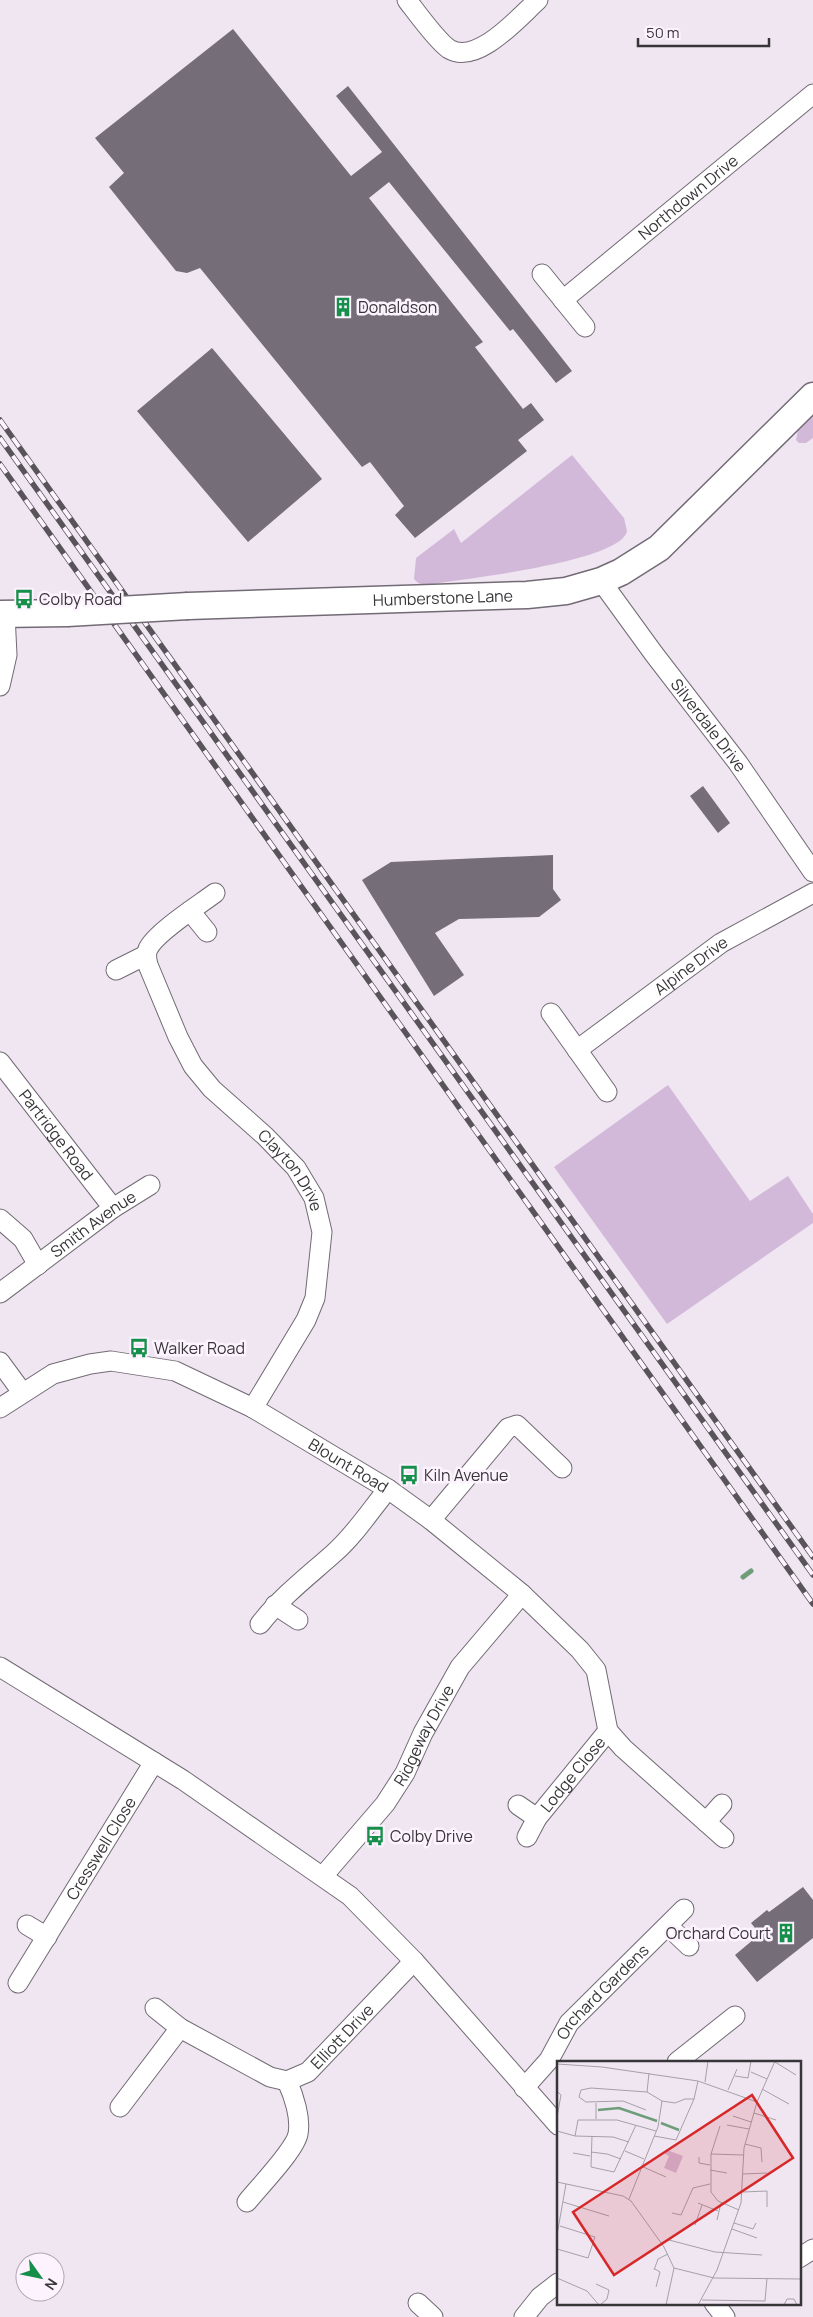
<svg xmlns="http://www.w3.org/2000/svg" width="813" height="2317" font-family="Manrope,sans-serif">
<rect width="100%" height="100%" fill="#efe6f2"/>
<path fill="#d3b9d9" d="M 813,415 L 813,438 L 806,443 L 799,443 L 796,440 L 798,430 Z
M 572,455 L 624,518 L 627,531 C 622,562 457,580 425,585 L 418,583 L 414,579 L 416,558 L 454,529 L 461,543 Z
M 668,1085 L 750,1201 L 788,1176 L 813,1214 L 813,1223 L 667,1324 L 554,1167 Z"/>
<g fill="none" stroke-linecap="round" stroke-linejoin="round">
<path stroke="#6f9d7a" stroke-width="5" d="M 743,1577 L 751,1571"/>
</g>
<path fill="#756d77" d="M 233,29 L 351,176 L 382,152 L 336,96 L 348,86 L 572,371 L 556,383 L 513,329 L 510,331 L 389,182 L 369,198 L 483,342 L 475,347 L 523,409 L 531,403 L 544,420 L 518,440 L 527,451 L 415,538 L 395,515 L 404,506 L 370,462 L 362,467 L 200,268 L 187,273 L 176,271 L 109,187 L 124,173 L 95,138 Z
M 212,348 L 322,479 L 248,542 L 137,411 Z
M 703,786 L 730,823 L 718,833 L 690,796 Z
M 553,855 L 553,889 L 561,900 L 539,917 L 459,919 L 435,933 L 464,975 L 434,996 L 362,880 L 391,862 Z
M 803,1887 L 813,1900 L 813,1938 L 757,1982 L 735,1955 L 760,1934 L 751,1923 L 767,1910 L 769,1912 Z"/>
<g fill="none" stroke-linecap="round" stroke-linejoin="round">
<defs>
<g id="street">
<path d="M 407,0 C 417,13 437,41 449,49 C 477,66 519,17 538,0"/>
<path d="M 542,274 L 585,327"/>
<path id="s1" d="M 563,300 L 813,94"/>
<path id="s2" d="M 601,581 L 654,654 L 738,763 L 813,872"/>
<path d="M 0,686 L 7,655 L 5,614"/>
<path id="s3" d="M 215,893 C 199,905 155,933 148,949 C 145,955 147,959 148,965 L 178,1037 L 193,1066 L 212,1089 L 265,1136 L 296,1168 L 314,1198 L 322,1232 L 315,1298 L 306,1320 L 253,1408"/>
<path d="M 190,911 L 207,932"/>
<path d="M 116,970 L 146,955"/>
<path d="M 551,1013 L 607,1092"/>
<path id="s4" d="M 577,1050 L 721,943 L 813,893"/>
<path id="s5" d="M 0,1062 L 113,1208"/>
<path d="M 0,1219 L 23,1239 L 38,1265"/>
<path id="s6" d="M 0,1293 L 113,1208 L 150,1185"/>
<path d="M 0,1362 L 22,1392"/>
<path id="s7" d="M 0,1408 L 53,1374 L 90,1364 L 111,1361 L 175,1371 L 253,1408 L 388,1489 L 431,1520 L 522,1594 L 580,1650 L 596,1670 L 608,1731 L 623,1748 L 724,1838"/>
<path d="M 431,1520 L 508,1428 L 517,1425 L 562,1468"/>
<path d="M 275,1605 L 298,1620"/>
<path d="M 260,1624 C 281,1597 307,1577 333,1554 C 354,1536 370,1511 388,1489"/>
<path d="M 0,1667 L 183,1780 L 350,1896 L 414,1961 L 558,2125"/>
<path d="M 518,1805 L 537,1818"/>
<path d="M 706,1822 L 722,1804"/>
<path id="s8" d="M 527,1837 L 537,1818 L 608,1731"/>
<path id="s9" d="M 323,1876 L 385,1804 L 405,1773 L 423,1733 L 460,1667 L 522,1594"/>
<path d="M 27,1925 L 47,1937"/>
<path d="M 668,1926 L 689,1946"/>
<path id="s10" d="M 18,1983 L 154,1762"/>
<path id="s11" d="M 155,2008 L 180,2028 L 270,2077 L 287,2081 L 308,2072 L 414,1961"/>
<path d="M 677,2062 L 735,2016"/>
<path id="s12" d="M 524,2088 L 549,2060 L 569,2023 L 684,1909"/>
<path d="M 120,2107 L 180,2028"/>
<path d="M 247,2202 C 258,2188 295,2150 298,2134 C 301,2118 294,2096 287,2081"/>
<path d="M 799,2258 L 813,2249"/>
<path d="M 418,2303 L 433,2317"/>
<path d="M 714,2303 L 725,2317"/>
<path d="M 524,2317 L 540,2297 L 558,2283"/>
</g>
<g id="secondary">
<path id="s13" d="M 188,606 L 527,595 L 566,591 L 601,581 L 621,572 L 659,548 L 813,396"/>
<path d="M 0,614 L 67,613"/>
</g>
</defs>
<use href="#street" stroke="#726a74" stroke-width="21"/>
<use href="#secondary" stroke="#726a74" stroke-width="29"/>
<use href="#street" stroke="#fff" stroke-width="19"/>
<use href="#secondary" stroke="#fff" stroke-width="26"/>
<defs>
<path id="rail" d="M 0,420 L 813,1557
M 0,438 L 813,1575
M 0,464 L 813,1604"/>
</defs>
<use href="#rail" stroke="#585459" stroke-width="5.5"/>
<use href="#rail" stroke="#fdf3ff" stroke-width="4" stroke-dasharray="11" stroke-linecap="butt"/>
<defs>
<path id="secondary-bridge" d="M 67,613 L 188,606"/>
</defs>
<use href="#secondary-bridge" stroke="#726a74" stroke-width="29" stroke-linecap="butt"/>
<use href="#secondary-bridge" stroke="#fff" stroke-width="26"/>
</g>
<defs>
<symbol id="building-bare" viewBox="-9 -9 18 18"><path d="M-4-6H4V6H1V3H-1V6H-4ZM-2.5-4.3h1.7v1.8h-1.7ZM.8-4.3h1.7v1.8H.8ZM-2.5-1h1.7V.8h-1.7ZM.8-1h1.7V.8H.8Z" fill="#168f4a" stroke="#fdf3ff" stroke-width="2.5" paint-order="stroke"/></symbol>
<symbol id="bus-bare" viewBox="-9 -9 18 18"><path d="M-5-6H5V4H4V6H2V4H-2V6H-4V4H-5ZM-3.5-4V0h7V-4ZM-3.5 1.2v1.5H-2V1.2ZM2 1.2v1.5H3.5V1.2Z" fill="#168f4a" stroke="#fdf3ff" stroke-width="2.5" paint-order="stroke"/></symbol>
</defs>
<g fill-rule="evenodd">
<use href="#building-bare" x="329" y="293" width="28" height="28"/>
<use href="#bus-bare" x="10" y="585" width="28" height="28"/>
<use href="#bus-bare" x="125" y="1334" width="28" height="28"/>
<use href="#bus-bare" x="395" y="1461" width="28" height="28"/>
<use href="#bus-bare" x="361" y="1822" width="28" height="28"/>
<use href="#building-bare" x="772" y="1919" width="28" height="28"/>
</g>
<g text-anchor="middle" stroke-width="5" stroke-linejoin="round" paint-order="stroke">
<g font-size="16" fill="#383539" stroke="#fdf3ff">
<text dy="6" stroke="none"><textPath href="#s1" startOffset="162">Northdown Drive</textPath></text>
<text dy="6" stroke="none"><textPath href="#s13" startOffset="255">Humberstone Lane</textPath></text>
<text dy="6" stroke="none"><textPath href="#s2" startOffset="180">Silverdale Drive</textPath></text>
<text dy="6" stroke="none"><textPath href="#s4" startOffset="142">Alpine Drive</textPath></text>
<text dy="6" stroke="none"><textPath href="#s5" startOffset="92">Partridge Road</textPath></text>
<text dy="6" stroke="none"><textPath href="#s3" startOffset="359">Clayton Drive</textPath></text>
<text dy="6" stroke="none"><textPath href="#s6" startOffset="116">Smith Avenue</textPath></text>
<text dy="6" stroke="none"><textPath href="#s7" startOffset="385">Blount Road</textPath></text>
<text dy="6" stroke="none"><textPath href="#s9" startOffset="174">Ridgeway Drive</textPath></text>
<text dy="6" stroke="none"><textPath href="#s8" startOffset="78">Lodge Close</textPath></text>
<text dy="6" stroke="none"><textPath href="#s10" startOffset="158">Cresswell Close</textPath></text>
<text dy="6" stroke="none"><textPath href="#s12" startOffset="125">Orchard Gardens</textPath></text>
<text dy="6" stroke="none"><textPath href="#s11" startOffset="224">Elliott Drive</textPath></text>
</g>
<g font-size="16" fill="#383539" stroke="#fdf3ff" text-anchor="start">
<text x="358" y="313">Donaldson</text>
<text x="39" y="605">Colby Road</text>
<text x="154" y="1354">Walker Road</text>
<text x="424" y="1481">Kiln Avenue</text>
<text x="390" y="1842">Colby Drive</text>
<text x="771" y="1939" text-anchor="end">Orchard Court</text>
</g>
</g>
<g transform="translate(557 2061)">
<rect width="244" height="244" fill="#efe6f2"/>
<path d="M 110,89 L 126,95 L 119,112 L 107,107 L 112,95 L 108,93 Z" fill="#d3b9d9"/>
<path fill="none" stroke="#6f9d7a" stroke-width="2.5" d="M 41,49 L 62,47 L 100,60M 104,62 L 122,69"/>
<path fill="none" stroke="#a69fa8" stroke-width="1" d="M 218,1 L 239,14M 0,3 L 45,6 L 141,20 L 200,41M 194,11 L 210,18M 92,12 L 90,31 L 105,40M 178,15 L 191,17 L 194,0M 148,21 L 151,0M 205,28 L 232,43M 171,29 L 180,8M 0,30 L 4,34 L 0,56M 105,40 L 118,42 L 128,38 L 137,38 L 141,20M 89,49 L 66,40 L 29,41 L 22,36 L 24,29 L 34,27 L 90,31M 197,52 L 219,59M 176,55 L 194,61M 39,58 L 39,42M 170,64 L 192,68M 163,65 L 154,93 L 154,131 L 161,140 L 182,149M 0,70 L 18,75 L 56,76 L 72,81M 18,75 L 21,59 L 60,59 L 99,70M 35,75 L 34,106 L 57,111 L 79,64M 97,75 L 119,79 L 137,38M 188,83 L 204,87 L 205,101M 68,90 L 87,98M 34,91 L 50,93 L 64,98M 16,92 L 33,95M 154,93 L 186,94M 142,96 L 142,102 L 153,104M 84,105 L 109,116M 153,109 L 170,112M 186,113 L 210,112M 0,121 L 66,135 L 74,140 L 107,186 L 117,207 L 109,244M 186,131 L 210,130M 72,138 L 101,66 L 105,40M 6,141 L 52,155M 141,142 L 161,150M 210,146 L 210,130M 115,152 L 124,154 L 136,127 L 153,123M 160,159 L 164,142M 177,162 L 196,168 L 199,162M 138,164 L 145,144M 175,168 L 200,177M 0,174 L 9,123M 104,182 L 112,179 L 158,191 L 205,194M 0,188 L 31,197 L 38,176 L 3,165M 117,207 L 157,217 L 244,218M 98,208 L 103,211 L 99,226M 97,209 L 101,198 L 111,193M 0,217 L 30,230 L 42,244M 39,223 L 52,229 L 50,238 L 43,244M 145,239 L 208,240 L 210,217M 141,244 L 160,209 L 184,142 L 187,87 L 200,41 L 218,0M 227,244 L 230,238 L 237,238 L 240,244"/>
<path fill="#d62828" fill-opacity="0.15" stroke="#d62828" stroke-width="2.5" d="M 195,34 L 236,97 L 57,214 L 16,151 Z"/>
<rect width="244" height="244" fill="none" stroke="#383539" stroke-width="2.5"/>
</g>
<g transform="translate(40 2277) rotate(123)"><circle r="24" fill="#fdf3ff" stroke="#aea7b0"/>
<path d="M0-4L9 19L0 12L-9 19Z" fill="#168f4a"/>
<text y="-8" font-size="14" font-weight="bold" text-anchor="middle" fill="#383539">N</text>
</g>
<path d="M638 38v8h131v-8" fill="none" stroke="#383539" stroke-width="2.5"/>
<text x="646" y="38" font-size="15" fill="#383539" stroke="#fdf3ff" stroke-width="4" paint-order="stroke">50 m</text>
</svg>
